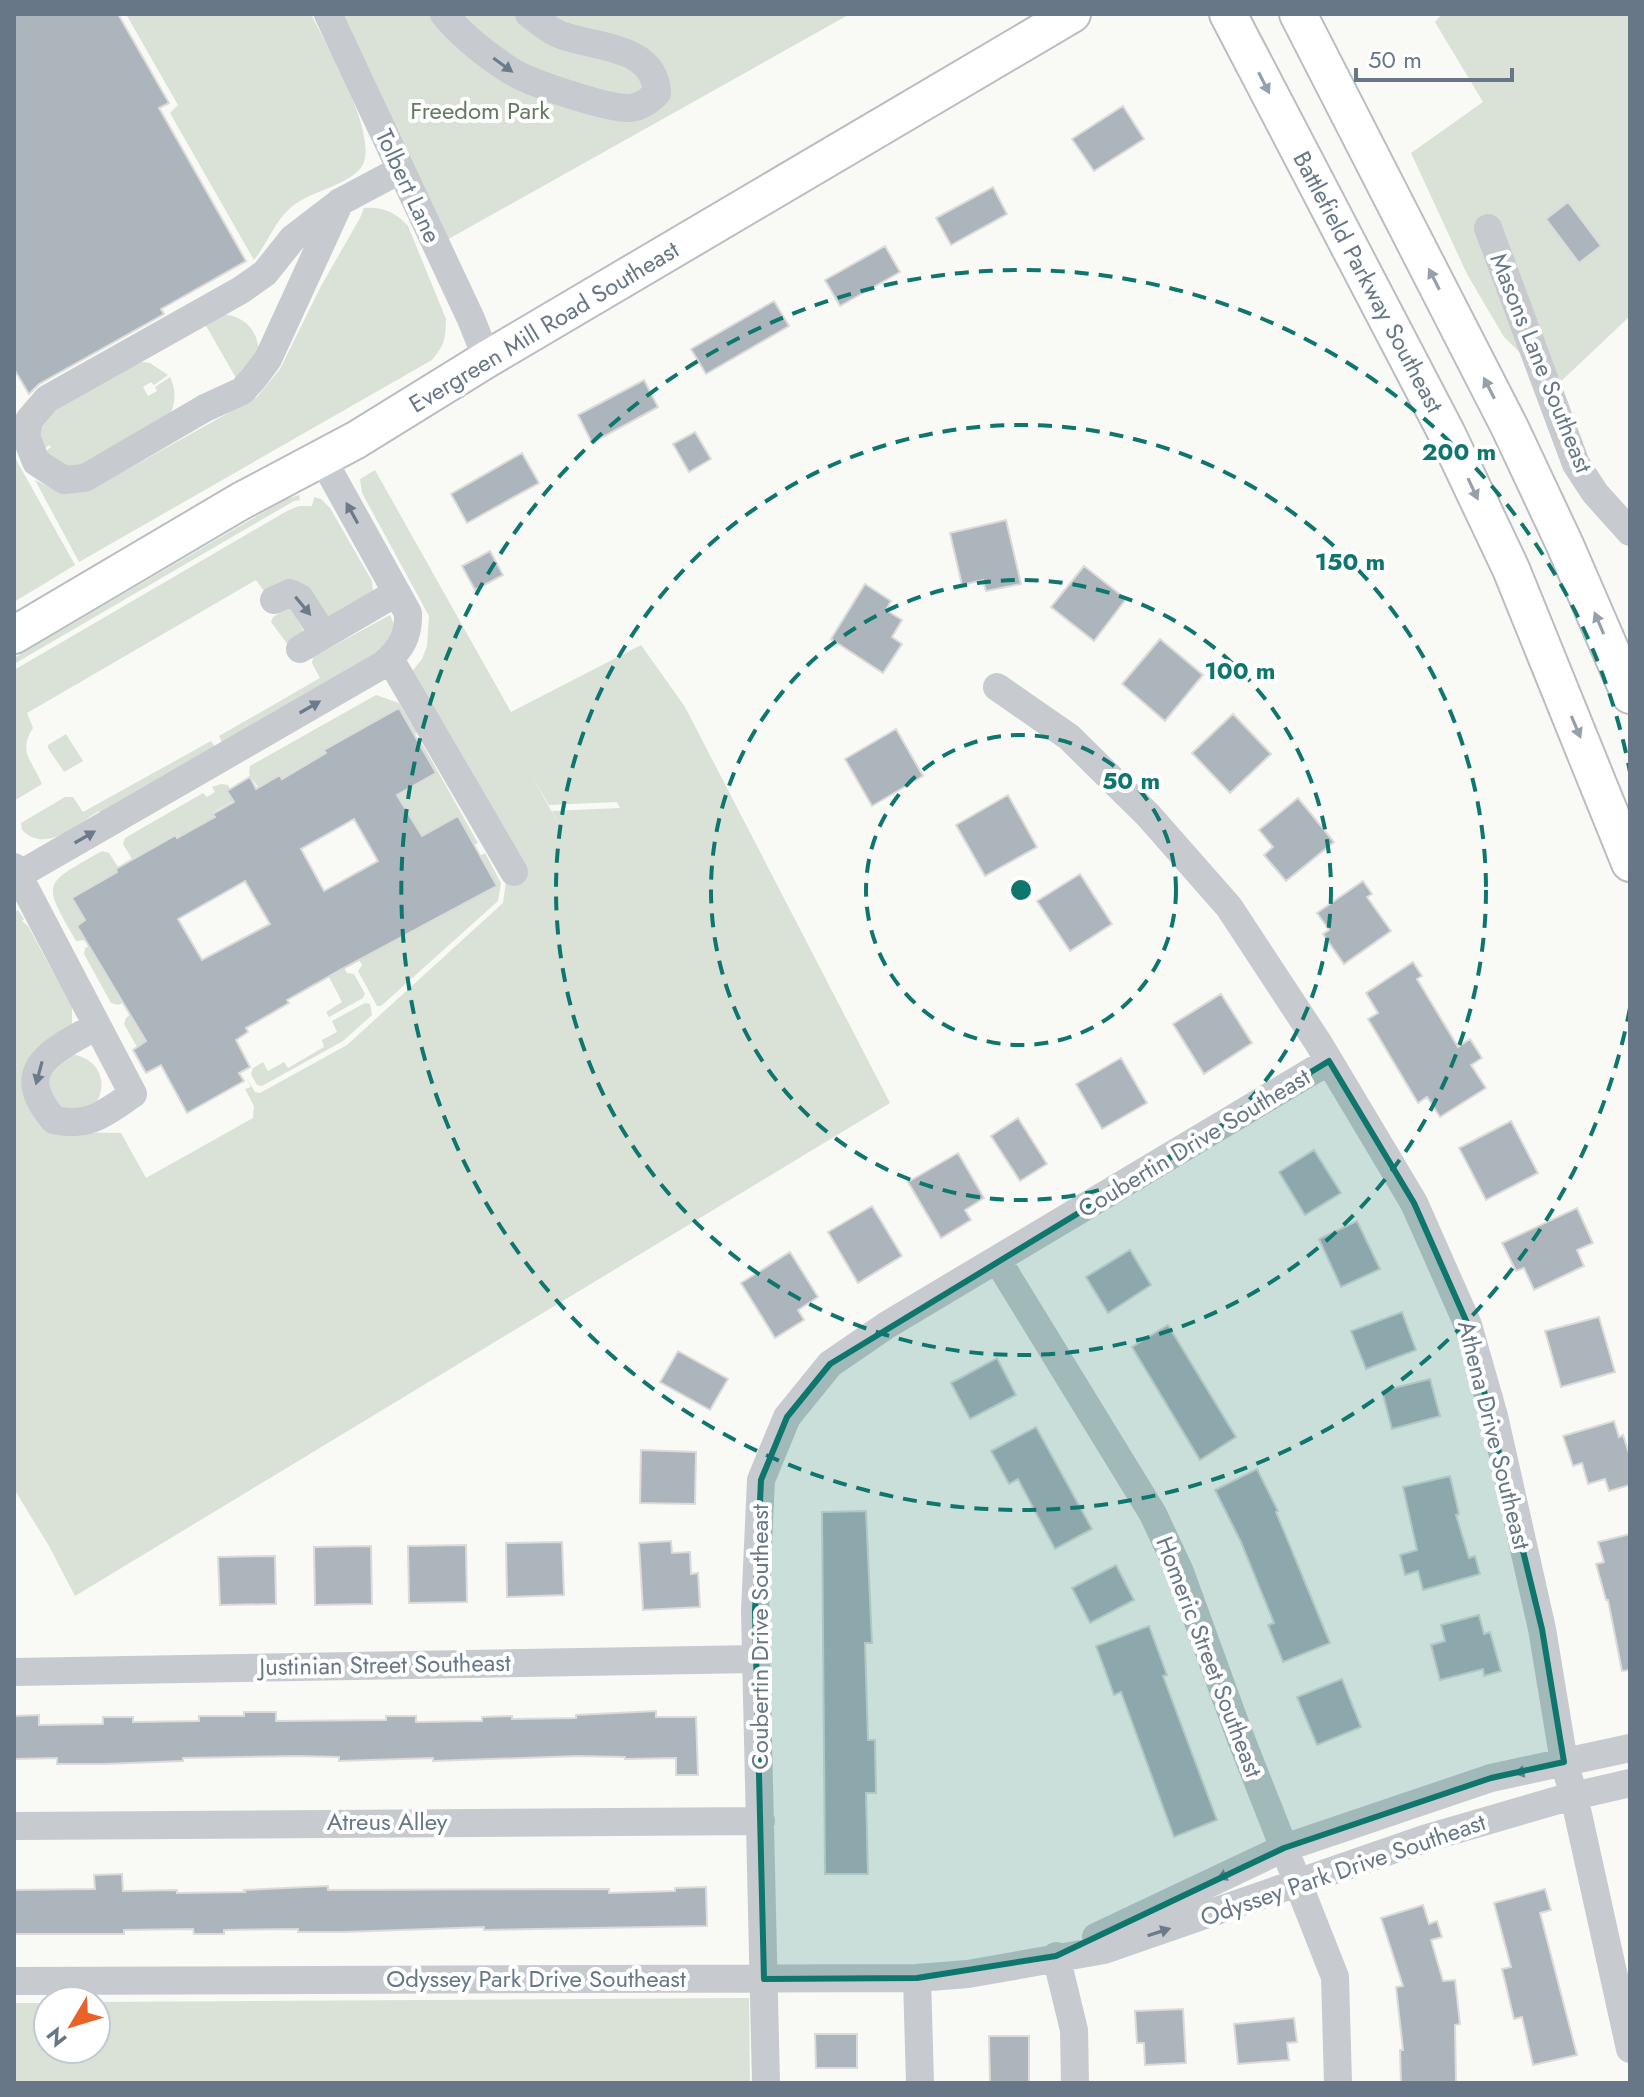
<svg xmlns="http://www.w3.org/2000/svg" width="1644" height="2097" font-family="Jost,sans-serif">
<rect width="100%" height="100%" fill="#f9f9f6"/>
<path fill="#dae1d7" fill-rule="evenodd" d="M 126,14 L 311,14 C 325,43 384,142 360,169 C 343,187 314,190 294,205 C 276,218 268,243 254,260 L 170,113 L 178,105 Z
M 328,14 L 850,14 L 436,246 Z
M 1442,14 L 1630,14 L 1630,316 L 1555,387 L 1504,337 L 1467,274 L 1411,153 L 1483,102 L 1435,22 Z
M 364,208 C 382,206 397,213 408,226 L 446,319 C 445,339 446,343 432,360 L 79,562 L 35,480 L 62,493 L 87,492 L 257,397 L 280,369 L 321,286 L 360,218 Z
M 216,314 C 242,313 261,330 258,356 L 236,378 L 205,324 Z
M 136,361 L 150,363 L 168,375 L 154,385 L 151,382 L 143,387 L 148,396 L 157,391 L 155,387 L 170,377 C 176,389 176,402 170,414 L 97,460 L 67,470 L 42,454 L 51,447 L 49,445 L 41,452 L 38,448 L 43,413 Z
M 14,456 L 75,565 L 14,602 Z
M 375,470 L 511,712 L 641,645 L 685,707 L 890,1103 L 75,1596 L 49,1546 L 14,1489 L 14,912 L 18,910 L 24,919 L 22,921 L 28,926 L 72,1007 L 72,1024 L 35,1057 L 68,1132 L 121,1133 L 146,1178 L 253,1118 L 254,1106 L 245,1089 L 251,1087 L 246,1077 L 255,1092 L 260,1093 L 347,1045 L 503,903 L 506,881 L 410,674 L 422,659 L 427,646 L 429,616 L 362,493 L 360,479 ZM 531,775 L 549,805 L 617,802 L 620,808 L 552,811 L 564,833 Z
M 299,495 L 300,500 L 294,501 L 14,664 L 14,658 L 284,500 Z
M 314,497 L 321,499 L 330,508 L 372,581 L 373,593 L 334,620 L 264,591 L 256,580 L 27,713 L 33,728 C 17,753 33,761 42,784 L 14,801 L 14,670 L 287,511 L 299,506 L 312,506 Z
M 287,608 L 291,608 L 305,634 L 288,645 L 271,622 L 273,617 Z
M 390,615 L 395,627 L 388,647 L 222,743 L 219,736 L 320,678 L 312,663 L 313,657 Z
M 376,695 L 399,703 L 417,733 L 415,734 L 399,708 L 324,750 L 325,753 L 282,778 L 279,775 L 258,787 L 249,774 L 250,766 Z
M 66,734 L 83,761 L 64,772 L 48,748 L 48,745 Z
M 211,741 L 215,747 L 100,813 L 99,811 C 78,823 47,855 22,830 L 21,823 L 65,797 L 73,797 L 83,812 Z
M 420,744 L 423,745 L 478,843 L 474,845 L 458,817 L 422,836 L 397,795 L 436,773 Z
M 221,784 L 228,785 L 230,789 L 227,791 L 233,801 L 212,813 L 214,817 L 179,836 L 176,834 L 132,859 L 123,844 L 125,838 L 203,793 L 207,797 L 215,792 L 212,787 Z
M 102,851 L 109,853 L 118,867 L 115,869 L 117,872 L 72,898 L 85,920 L 77,926 L 85,940 L 76,941 C 41,880 43,885 102,851 Z
M 485,853 L 501,883 L 498,901 L 381,1006 L 377,1006 L 358,971 L 362,965 L 359,960 L 496,886 L 480,856 Z
M 89,946 L 122,1003 L 118,1005 L 111,1003 L 84,954 L 85,948 Z
M 344,968 L 347,973 L 354,974 L 365,994 L 363,998 L 329,1017 L 326,1012 L 342,1002 L 329,977 Z
M 365,1003 L 370,1004 L 372,1015 L 343,1041 L 262,1086 L 257,1085 L 251,1074 L 253,1068 L 263,1062 L 268,1071 L 284,1062 L 288,1068 L 324,1047 L 322,1040 L 337,1032 L 332,1021 Z
M 131,1014 L 146,1042 L 137,1047 L 124,1024 L 126,1018 Z
M 69,1054 C 96,1056 110,1080 96,1103 L 67,1116 L 41,1084 Z
M 749,1998 L 750,2083 L 14,2083 L 14,2003 L 48,2003 L 48,2049 L 96,2049 L 96,2002 Z"/>
<path fill="#adb5bc" stroke="#dbdbd9" stroke-width="2" fill-rule="evenodd" d="M 14,14 L 118,14 L 169,103 L 159,108 L 246,261 L 161,309 L 164,314 L 39,384 L 29,394 L 14,369 Z
M 1123,106 L 1144,139 L 1094,171 L 1072,139 Z
M 993,187 L 1007,214 L 951,245 L 936,218 Z
M 1568,202 L 1601,246 L 1579,263 L 1546,219 Z
M 885,246 L 900,272 L 840,306 L 825,280 Z
M 774,301 L 789,326 L 706,374 L 691,349 Z
M 644,380 L 658,407 L 592,443 L 578,415 Z
M 695,432 L 711,459 L 689,472 L 673,444 Z
M 522,453 L 539,483 L 467,523 L 451,494 Z
M 1006,520 L 1021,584 L 986,591 L 983,580 L 962,585 L 950,533 Z
M 490,551 L 503,575 L 475,590 L 462,566 Z
M 1084,566 L 1126,599 L 1094,641 L 1051,607 Z
M 865,584 L 891,601 L 886,610 L 902,620 L 892,637 L 902,644 L 883,673 L 831,639 Z
M 1160,639 L 1203,675 L 1165,721 L 1122,684 Z
M 399,708 L 436,773 L 397,795 L 422,836 L 458,816 L 497,886 L 344,968 L 287,1000 L 289,1003 L 246,1028 L 248,1032 L 236,1040 L 250,1067 L 239,1073 L 244,1081 L 187,1113 L 161,1065 L 146,1073 L 133,1050 L 146,1041 L 77,926 L 85,920 L 72,898 L 117,872 L 116,869 L 176,835 L 177,838 L 215,817 L 213,814 L 234,802 L 227,791 L 250,777 L 256,789 L 280,775 L 282,779 L 326,753 L 324,750 ZM 354,819 L 378,861 L 324,891 L 301,849 ZM 245,881 L 270,924 L 202,960 L 178,919 Z
M 1233,714 L 1271,754 L 1230,793 L 1192,753 Z
M 896,729 L 923,776 L 872,806 L 845,759 Z
M 1008,795 L 1037,847 L 985,876 L 956,825 Z
M 1298,798 L 1334,842 L 1286,881 L 1264,855 L 1273,847 L 1259,830 Z
M 1080,874 L 1112,924 L 1070,951 L 1037,901 Z
M 1363,881 L 1372,894 L 1367,897 L 1391,931 L 1344,964 L 1323,934 L 1329,930 L 1317,913 Z
M 1413,962 L 1422,976 L 1417,979 L 1458,1047 L 1470,1039 L 1482,1058 L 1471,1065 L 1486,1088 L 1440,1117 L 1427,1097 L 1418,1103 L 1368,1019 L 1378,1013 L 1366,993 Z
M 1221,994 L 1252,1043 L 1204,1074 L 1173,1024 Z
M 1121,1058 L 1147,1103 L 1102,1129 L 1076,1084 Z
M 1018,1118 L 1047,1164 L 1020,1181 L 991,1136 Z
M 1511,1121 L 1538,1173 L 1486,1200 L 1459,1148 Z
M 1314,1150 L 1341,1193 L 1305,1215 L 1279,1172 Z
M 958,1153 L 984,1198 L 965,1210 L 971,1220 L 941,1238 L 908,1182 Z
M 872,1206 L 902,1256 L 858,1283 L 828,1232 Z
M 1577,1208 L 1593,1243 L 1577,1250 L 1584,1266 L 1534,1290 L 1524,1268 L 1516,1271 L 1502,1243 Z
M 1357,1221 L 1380,1269 L 1341,1287 L 1319,1239 Z
M 1130,1250 L 1151,1285 L 1108,1313 L 1086,1277 Z
M 790,1252 L 818,1297 L 798,1310 L 804,1320 L 775,1338 L 741,1283 Z
M 1402,1312 L 1416,1350 L 1366,1369 L 1351,1331 Z
M 1599,1317 L 1615,1372 L 1561,1387 L 1545,1331 Z
M 1168,1325 L 1236,1437 L 1200,1460 L 1132,1347 Z
M 678,1351 L 728,1379 L 710,1410 L 660,1382 Z
M 997,1358 L 1016,1395 L 970,1419 L 951,1383 Z
M 1430,1379 L 1440,1416 L 1392,1429 L 1382,1391 Z
M 1614,1421 L 1619,1437 L 1623,1435 L 1630,1457 L 1630,1485 L 1609,1491 L 1605,1479 L 1588,1484 L 1582,1463 L 1573,1466 L 1563,1436 Z
M 1036,1427 L 1092,1529 L 1055,1549 L 1018,1479 L 1009,1484 L 991,1451 Z
M 641,1450 L 696,1452 L 695,1504 L 640,1503 Z
M 1257,1469 L 1278,1511 L 1276,1512 L 1330,1643 L 1283,1662 L 1268,1625 L 1274,1623 L 1241,1542 L 1215,1490 Z
M 1450,1476 L 1459,1514 L 1456,1515 L 1469,1558 L 1475,1556 L 1480,1574 L 1423,1590 L 1418,1571 L 1405,1575 L 1400,1555 L 1417,1550 L 1403,1487 Z
M 866,1511 L 872,1643 L 865,1643 L 868,1740 L 875,1740 L 876,1793 L 866,1793 L 868,1874 L 825,1874 L 822,1512 Z
M 1630,1534 L 1630,1670 L 1622,1671 L 1608,1600 L 1606,1600 L 1596,1564 L 1604,1562 L 1598,1542 Z
M 671,1541 L 672,1553 L 690,1552 L 691,1574 L 698,1573 L 700,1607 L 643,1610 L 639,1543 Z
M 562,1542 L 564,1595 L 507,1597 L 506,1543 Z
M 466,1545 L 467,1602 L 409,1603 L 408,1546 Z
M 371,1546 L 372,1604 L 315,1605 L 314,1547 Z
M 275,1556 L 276,1604 L 220,1605 L 218,1557 Z
M 1116,1565 L 1134,1600 L 1090,1623 L 1072,1588 Z
M 1479,1615 L 1484,1634 L 1490,1632 L 1501,1671 L 1484,1676 L 1483,1669 L 1440,1680 L 1431,1645 L 1445,1641 L 1441,1625 Z
M 1149,1626 L 1167,1675 L 1163,1676 L 1217,1820 L 1174,1837 L 1121,1692 L 1114,1695 L 1096,1646 Z
M 1342,1679 L 1361,1727 L 1317,1745 L 1297,1697 Z
M 656,1711 L 656,1717 L 696,1717 L 698,1775 L 676,1775 L 676,1758 L 625,1759 L 625,1757 L 577,1756 L 433,1761 L 433,1758 L 339,1761 L 339,1757 L 297,1756 L 183,1758 L 183,1761 L 104,1764 L 57,1764 L 57,1758 L 14,1759 L 14,1716 L 39,1715 L 39,1725 L 103,1724 L 103,1717 L 133,1717 L 133,1722 L 199,1721 L 199,1716 L 244,1716 L 244,1712 L 276,1712 L 276,1721 L 386,1720 L 386,1716 L 416,1716 L 416,1722 L 482,1721 L 482,1717 L 512,1716 L 512,1719 L 576,1718 L 576,1715 Z
M 122,1874 L 123,1891 L 177,1890 L 177,1893 L 245,1892 L 244,1890 L 328,1886 L 328,1890 L 609,1889 L 609,1893 L 675,1891 L 675,1888 L 706,1887 L 707,1926 L 484,1930 L 484,1927 L 344,1932 L 298,1932 L 298,1929 L 224,1930 L 224,1934 L 194,1934 L 193,1929 L 124,1930 L 124,1934 L 14,1934 L 14,1890 L 95,1889 L 94,1875 Z
M 1545,1889 L 1551,1910 L 1540,1913 L 1577,2055 L 1533,2065 L 1522,2017 L 1514,2019 L 1502,1969 L 1511,1967 L 1494,1903 Z
M 1423,1905 L 1429,1924 L 1437,1921 L 1442,1937 L 1431,1940 L 1443,1981 L 1455,1980 L 1460,2024 L 1455,2025 L 1456,2083 L 1401,2083 L 1400,2050 L 1403,2050 L 1396,1987 L 1403,1986 L 1381,1918 Z
M 1183,2009 L 1186,2063 L 1145,2065 L 1144,2043 L 1137,2043 L 1135,2011 Z
M 1294,2018 L 1297,2042 L 1287,2043 L 1289,2060 L 1238,2064 L 1234,2024 Z
M 815,2034 L 857,2034 L 857,2068 L 816,2068 Z
M 989,2036 L 1029,2036 L 1029,2083 L 990,2083 Z"/>
<g fill="none" stroke-linecap="round" stroke-linejoin="round">
<defs>
<path id="major" d="M 1228,14 L 1446,432 L 1511,569 L 1630,863
M 1298,14 L 1510,428 L 1565,545 L 1630,695
M 14,635 L 241,501 L 356,440 L 487,359 L 1072,14"/>
</defs>
<use href="#major" stroke="#babec2" stroke-width="40"/>
<path stroke="#c7cace" stroke-width="28" d="M 328,14 L 471,319 L 487,359
M 444,14 C 463,37 486,55 511,71 C 530,83 608,109 630,108 C 642,107 649,100 657,93 C 655,45 595,48 561,35 C 549,31 539,21 529,14
M 340,202 L 268,359 L 253,379 L 242,391 L 205,408 L 85,478 L 64,480 L 36,462 L 26,436 L 29,420 L 47,399 L 241,290 L 265,273 L 293,238 L 340,202 L 400,170
M 1488,228 L 1576,464 L 1595,493 L 1630,532
M 274,600 L 290,593 L 300,598 L 323,634
M 300,649 L 396,593
M 390,659 L 514,872
M 997,687 L 1069,737 L 1148,815 L 1229,907 L 1319,1044 L 1414,1203 L 1468,1325 L 1494,1416 L 1542,1629 L 1564,1762 L 1574,1796 L 1630,2049
M 14,867 L 133,1094 C 105,1113 89,1128 54,1120 C 9,1068 54,1050 97,1026
M 17,876 L 384,664 C 401,649 409,636 408,613 L 322,458
M 998,1261 L 1153,1514 L 1180,1572 L 1239,1734 L 1335,1977 L 1338,2083
M 14,1672 L 756,1659
M 14,1826 L 761,1821
M 1096,1937 L 1284,1848 L 1491,1778 L 1630,1748
M 1056,1956 L 1074,2030 L 1075,2083
M 917,1978 L 920,2083
M 14,1981 L 917,1978 L 968,1974 L 1104,1950 L 1424,1839 L 1565,1798 L 1630,1783
M 766,2083 L 755,1611 L 761,1480 L 787,1417 L 830,1364 L 887,1325 L 1329,1061"/>
<use href="#major" stroke="#fff" stroke-width="36"/>
</g>
<defs><path id="oneway-solid" d="M-6-.8H1V-3.2L6.5 0L1 3.2V.8H-6Z" transform="scale(2)"/></defs>
<g fill="#6c7b8c">
<use href="#oneway-solid" transform="translate(503 65) rotate(36)"/>
<use href="#oneway-solid" transform="translate(352 513) rotate(-119)"/>
<use href="#oneway-solid" transform="translate(303 606) rotate(50)"/>
<use href="#oneway-solid" transform="translate(310 707) rotate(-30)"/>
<use href="#oneway-solid" transform="translate(85 837) rotate(-30)"/>
<use href="#oneway-solid" transform="translate(39 1073) rotate(105)"/>
<use href="#oneway-solid" transform="translate(1526 1771) rotate(168)"/>
<use href="#oneway-solid" transform="translate(1228 1874) rotate(155)"/>
<use href="#oneway-solid" transform="translate(1159 1932) rotate(-18)"/>
</g>
<g fill="#95a0ac">
<use href="#oneway-solid" transform="translate(1264 83) rotate(63)"/>
<use href="#oneway-solid" transform="translate(1434 279) rotate(-117)"/>
<use href="#oneway-solid" transform="translate(1489 388) rotate(-117)"/>
<use href="#oneway-solid" transform="translate(1473 489) rotate(65)"/>
<use href="#oneway-solid" transform="translate(1599 623) rotate(-113)"/>
<use href="#oneway-solid" transform="translate(1576 727) rotate(67)"/>
</g>
<path fill="#0f766e" fill-opacity="0.2" stroke="#0f766e" stroke-width="6" stroke-linejoin="round" d="M 1329,1061 L 1414,1203 L 1468,1325 L 1542,1629 L 1564,1762 L 1491,1778 L 1284,1848 L 1056,1956 L 917,1978 L 764,1979 L 755,1611 L 761,1480 L 787,1417 L 830,1364 Z"/>
<g fill="none" stroke="#0f766e" stroke-width="4" stroke-dasharray="14 10">
<circle cx="1021" cy="890" r="155"/>
<circle cx="1021" cy="890" r="310"/>
<circle cx="1021" cy="890" r="465"/>
<path d="M1630 1008A620 620 0 1 1 1630 772"/>
</g>
<g text-anchor="middle" stroke-width="8" stroke-linejoin="round" paint-order="stroke">
<g font-size="24" fill="#657a62" stroke="#fff">
<text x="480" y="119">Freedom Park</text>
</g>
<g font-size="24" fill="#677788" stroke="#fff">
<text transform="translate(408 186) rotate(65)" y="8">Tolbert Lane</text>
<text transform="translate(1368 282) rotate(62)" y="8">Battlefield Parkway Southeast</text>
<text transform="translate(544 327) rotate(-31)" y="8">Evergreen Mill Road Southeast</text>
<text transform="translate(1541 363) rotate(68)" y="8">Masons Lane Southeast</text>
<text transform="translate(1194 1143) rotate(-31)" y="8">Coubertin Drive Southeast</text>
<text transform="translate(1494 1435) rotate(76)" y="8">Athena Drive Southeast</text>
<text transform="translate(760 1637) rotate(-90)" y="8">Coubertin Drive Southeast</text>
<text transform="translate(1209 1657) rotate(69)" y="8">Homeric Street Southeast</text>
<text transform="translate(385 1665) rotate(-1)" y="8">Justinian Street Southeast</text>
<text x="387" y="1830">Atreus Alley</text>
<text transform="translate(1343 1870) rotate(-19)" y="8">Odyssey Park Drive Southeast</text>
<text x="536" y="1987">Odyssey Park Drive Southeast</text>
</g>
</g>
<circle cx="1021" cy="890" r="12" fill="#0f766e" stroke="#fff" stroke-width="4"/>
<g font-size="24" text-anchor="middle" font-weight="bold" fill="#0f766e" stroke="#fff" stroke-width="8" stroke-linejoin="round" paint-order="stroke">
<text x="1459" y="460">200 m</text>
<text x="1350" y="570">150 m</text>
<text x="1240" y="679">100 m</text>
<text x="1131" y="789">50 m</text>
</g>
<rect width="1644" height="2097" fill="none" stroke="#677788" stroke-width="32"/>
<g transform="translate(72 2025) rotate(232)"><circle r="38" fill="#ffffff" stroke="#c2c9cf" stroke-width="2"/>
<path d="M0-6L14 30L0 20L-14 30Z" fill="#e96227"/>
<text y="-12" font-size="22" font-weight="bold" text-anchor="middle" fill="#677788">N</text>
</g>
<path d="M1356 68v12h156v-12" fill="none" stroke="#677788" stroke-width="4"/>
<text x="1368" y="68" font-size="24" fill="#677788" stroke="#ffffff" stroke-width="6" paint-order="stroke">50 m</text>
</svg>
